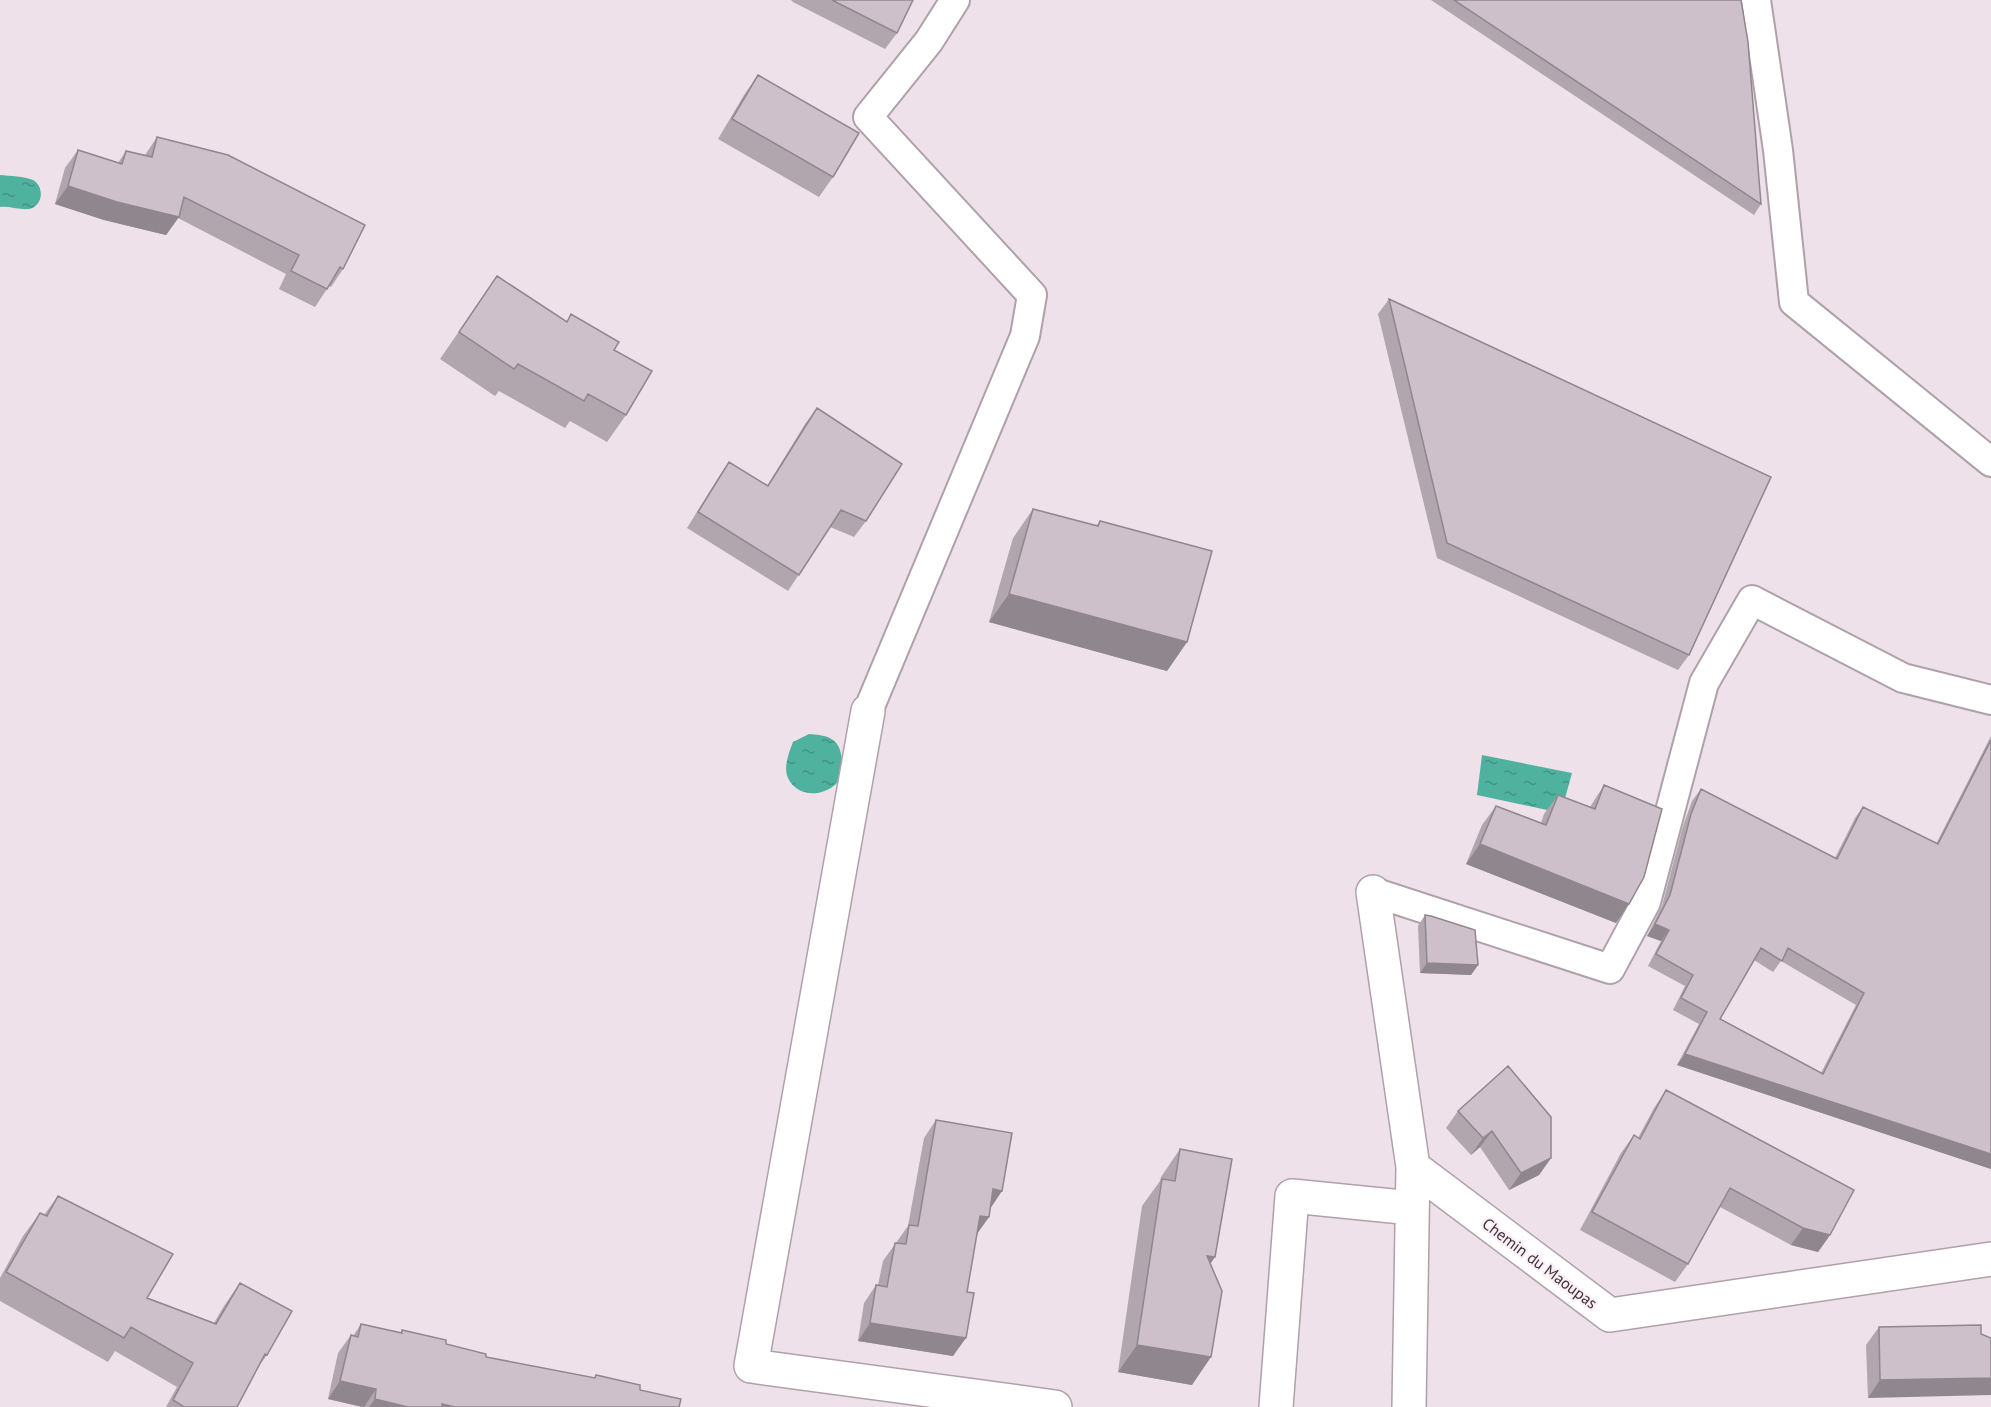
<svg xmlns="http://www.w3.org/2000/svg" width="1991" height="1407" font-family="'PT Sans',sans-serif">
<defs>
<pattern id="water-ripples" width="26" height="14" patternUnits="userSpaceOnUse" patternTransform="scale(1.5)"><rect width="26" height="14" fill="#4fb29f"/><path d="M2 4q2-2 4 0t4 0M15 11q2-2 4 0t4 0" fill="none" stroke="#439283"/></pattern>
</defs>
<rect width="100%" height="100%" fill="#eee1ea"/>
<path fill="url(#water-ripples)" d="M 0,175 C 10,176 24,176 33,180 C 45,187 43,206 29,209 C 19,210 9,206 0,207 Z
M 809,734 C 825,735 838,737 841,754 C 842,759 844,767 843,772 C 836,796 799,802 788,778 C 783,768 789,752 793,742 Z
M 1482,755 L 1572,773 L 1561,813 L 1477,795 Z"/>
<g fill="none" stroke-linecap="round" stroke-linejoin="round">
<defs>
<path id="service" d="M 1756,0 L 1778,150 L 1794,302 L 1991,462
M 868,711 L 1025,336 L 1032,295 L 868,117 L 929,41 L 955,0
M 1373,892 L 1610,969 L 1646,902 L 1704,683 L 1752,600 L 1903,678 L 1991,700"/>
<path id="minor" d="M 868,711 L 751,1366 L 1055,1407
M 1373,892 L 1413,1167
M 1276,1407 L 1292,1196 L 1412,1208
M 1409,1407 L 1413,1167 L 1610,1315 L 1991,1259"/>
</defs>
<use href="#service" stroke="#aea1aa" stroke-width="32"/>
<use href="#minor" stroke="#aea1aa" stroke-width="36"/>
<use href="#service" stroke="#fff" stroke-width="28"/>
<use href="#minor" stroke="#fff" stroke-width="33"/>
</g>
<path fill="#b1a5ae" fill-rule="evenodd" d="M 791,0 L 913,0 L 897,33 L 885,49 L 793,2 Z
M 1431,0 L 1741,0 L 1761,204 L 1754,215 Z
M 758,75 L 833,177 L 819,197 L 718,139 L 744,95 Z
M 157,137 L 343,269 L 331,287 L 329,286 L 315,307 L 279,289 L 286,274 L 178,218 L 166,235 L 104,220 L 55,204 L 65,168 L 78,150 L 118,163 L 126,151 L 145,155 Z
M 497,276 L 566,322 L 614,350 L 626,415 L 607,442 L 570,421 L 565,428 L 499,391 L 495,396 L 440,359 Z
M 1389,299 L 1689,655 L 1678,670 L 1437,558 L 1378,314 Z
M 817,408 L 866,521 L 854,537 L 830,527 L 788,591 L 687,528 L 718,478 L 729,462 L 767,486 L 805,424 Z
M 1033,509 L 1096,526 L 1100,521 L 1187,642 L 1167,671 L 989,622 L 1013,538 Z
M 1991,736 L 1991,1169 L 1677,1065 L 1699,1024 L 1673,1010 L 1685,986 L 1648,966 L 1661,941 L 1647,936 L 1662,906 L 1683,826 L 1692,801 L 1701,789 L 1835,858 L 1855,818 L 1863,807 L 1936,844 ZM 1754,960 L 1773,972 L 1781,961 L 1856,1005 L 1821,1073 L 1720,1019 Z
M 1604,785 L 1629,904 L 1616,923 L 1466,864 L 1482,825 L 1496,806 L 1541,823 L 1544,814 L 1558,795 L 1590,807 Z
M 1425,915 L 1478,965 L 1471,975 L 1420,973 L 1418,926 Z
M 1666,1090 L 1830,1235 L 1818,1252 L 1791,1245 L 1720,1207 L 1688,1264 L 1675,1282 L 1580,1230 L 1621,1153 L 1634,1135 L 1638,1138 L 1654,1108 Z
M 1458,1111 L 1551,1158 L 1539,1175 L 1509,1190 L 1480,1147 L 1471,1155 L 1446,1128 Z
M 936,1120 L 990,1209 L 989,1217 L 977,1234 L 953,1356 L 858,1341 L 864,1303 L 876,1285 L 878,1285 L 883,1261 L 908,1226 L 924,1138 Z
M 1180,1149 L 1210,1264 L 1192,1385 L 1118,1372 L 1142,1206 L 1160,1181 L 1161,1177 Z
M 58,1196 L 147,1298 L 214,1323 L 224,1306 L 240,1283 L 267,1355 L 259,1366 L 237,1407 L 166,1407 L 177,1387 L 115,1351 L 108,1362 L 0,1301 L 0,1278 L 23,1236 L 40,1213 L 44,1215 Z
M 361,1324 L 400,1333 L 402,1330 L 486,1357 L 594,1378 L 596,1375 L 640,1390 L 679,1407 L 361,1407 L 328,1399 L 338,1353 L 351,1335 L 353,1336 Z
M 1879,1327 L 1981,1334 L 1868,1398 L 1866,1345 Z"/>
<path fill="#90868d" d="M 68,186 L 179,217 L 166,235 L 104,220 L 55,204 Z
M 1009,594 L 1187,642 L 1167,671 L 989,622 Z
M 1480,844 L 1629,904 L 1616,923 L 1466,864 Z
M 1655,924 L 1669,930 L 1661,941 L 1647,936 Z
M 1427,963 L 1478,965 L 1471,975 L 1420,973 Z
M 1685,1054 L 1991,1154 L 1991,1169 L 1677,1065 Z
M 1492,1131 L 1480,1147 L 1471,1155 L 1483,1138 Z
M 1551,1158 L 1539,1175 L 1509,1190 L 1521,1173 Z
M 993,1189 L 1002,1191 L 990,1209 Z
M 980,1216 L 989,1217 L 976,1235 Z
M 1803,1228 L 1830,1235 L 1818,1252 L 1791,1245 Z
M 1207,1256 L 1215,1257 L 1196,1285 Z
M 870,1323 L 966,1338 L 953,1356 L 858,1341 Z
M 1137,1345 L 1211,1357 L 1192,1385 L 1118,1372 Z
M 1991,1378 L 1991,1395 L 1868,1398 L 1880,1380 Z
M 340,1381 L 376,1389 L 364,1407 L 328,1399 Z
M 375,1399 L 408,1407 L 369,1407 Z
M 442,1404 L 455,1407 L 440,1407 Z"/>
<path fill="#cec0ca" stroke="#90868d" stroke-width="1.5" fill-rule="evenodd" d="M 832,0 L 913,0 L 897,33 Z
M 1454,0 L 1741,0 L 1748,42 L 1761,204 Z
M 758,75 L 859,133 L 833,177 L 732,119 Z
M 157,137 L 228,155 L 365,225 L 343,269 L 340,267 L 327,289 L 291,271 L 299,255 L 184,197 L 179,217 L 117,202 L 68,186 L 78,150 L 122,164 L 126,151 L 152,157 Z
M 497,276 L 567,322 L 571,314 L 619,342 L 614,350 L 652,371 L 626,415 L 588,394 L 584,401 L 518,364 L 514,369 L 459,332 Z
M 1389,299 L 1771,477 L 1689,655 L 1447,543 Z
M 817,408 L 902,464 L 866,521 L 841,510 L 799,575 L 698,512 L 729,462 L 768,486 Z
M 1033,509 L 1098,526 L 1100,521 L 1212,551 L 1187,642 L 1009,594 Z
M 1991,740 L 1991,1154 L 1685,1054 L 1707,1012 L 1681,998 L 1693,975 L 1656,954 L 1669,930 L 1655,924 L 1670,895 L 1691,814 L 1701,789 L 1837,859 L 1863,807 L 1938,844 ZM 1761,948 L 1782,961 L 1788,948 L 1864,993 L 1823,1074 L 1720,1019 Z
M 1604,785 L 1662,809 L 1644,877 L 1629,904 L 1480,844 L 1496,806 L 1546,825 L 1558,795 L 1595,809 Z
M 1425,915 L 1431,916 L 1475,930 L 1478,965 L 1427,963 Z
M 1508,1066 L 1551,1117 L 1551,1158 L 1521,1173 L 1492,1131 L 1483,1138 L 1458,1111 Z
M 1666,1090 L 1854,1190 L 1830,1235 L 1803,1228 L 1730,1188 L 1688,1264 L 1592,1212 L 1634,1135 L 1640,1139 Z
M 936,1120 L 1012,1133 L 1002,1191 L 993,1189 L 989,1217 L 980,1216 L 967,1292 L 974,1293 L 966,1338 L 870,1323 L 876,1285 L 887,1287 L 895,1243 L 906,1244 L 909,1225 L 918,1226 Z
M 1180,1149 L 1232,1159 L 1215,1257 L 1207,1256 L 1222,1291 L 1211,1357 L 1137,1345 L 1162,1179 L 1175,1181 Z
M 58,1196 L 173,1254 L 147,1298 L 216,1324 L 240,1283 L 292,1311 L 267,1355 L 265,1354 L 237,1407 L 184,1407 L 173,1400 L 193,1363 L 131,1327 L 124,1338 L 6,1272 L 40,1213 L 47,1216 Z
M 361,1324 L 402,1333 L 402,1330 L 446,1340 L 446,1344 L 486,1354 L 486,1357 L 595,1378 L 596,1375 L 640,1385 L 640,1390 L 681,1399 L 679,1407 L 455,1407 L 442,1404 L 442,1407 L 408,1407 L 375,1399 L 376,1389 L 340,1381 L 351,1335 L 358,1337 Z
M 1981,1325 L 1981,1334 L 1991,1338 L 1991,1378 L 1880,1380 L 1879,1327 Z"/>
<g text-anchor="middle" stroke-width="4.5" stroke-linejoin="round" paint-order="stroke">
<g font-size="16" fill="#3a3438" stroke="#fceef7">
<text transform="translate(1540 1263) rotate(37)" y="6">Chemin du Maoupas</text>
</g>
</g>
</svg>
